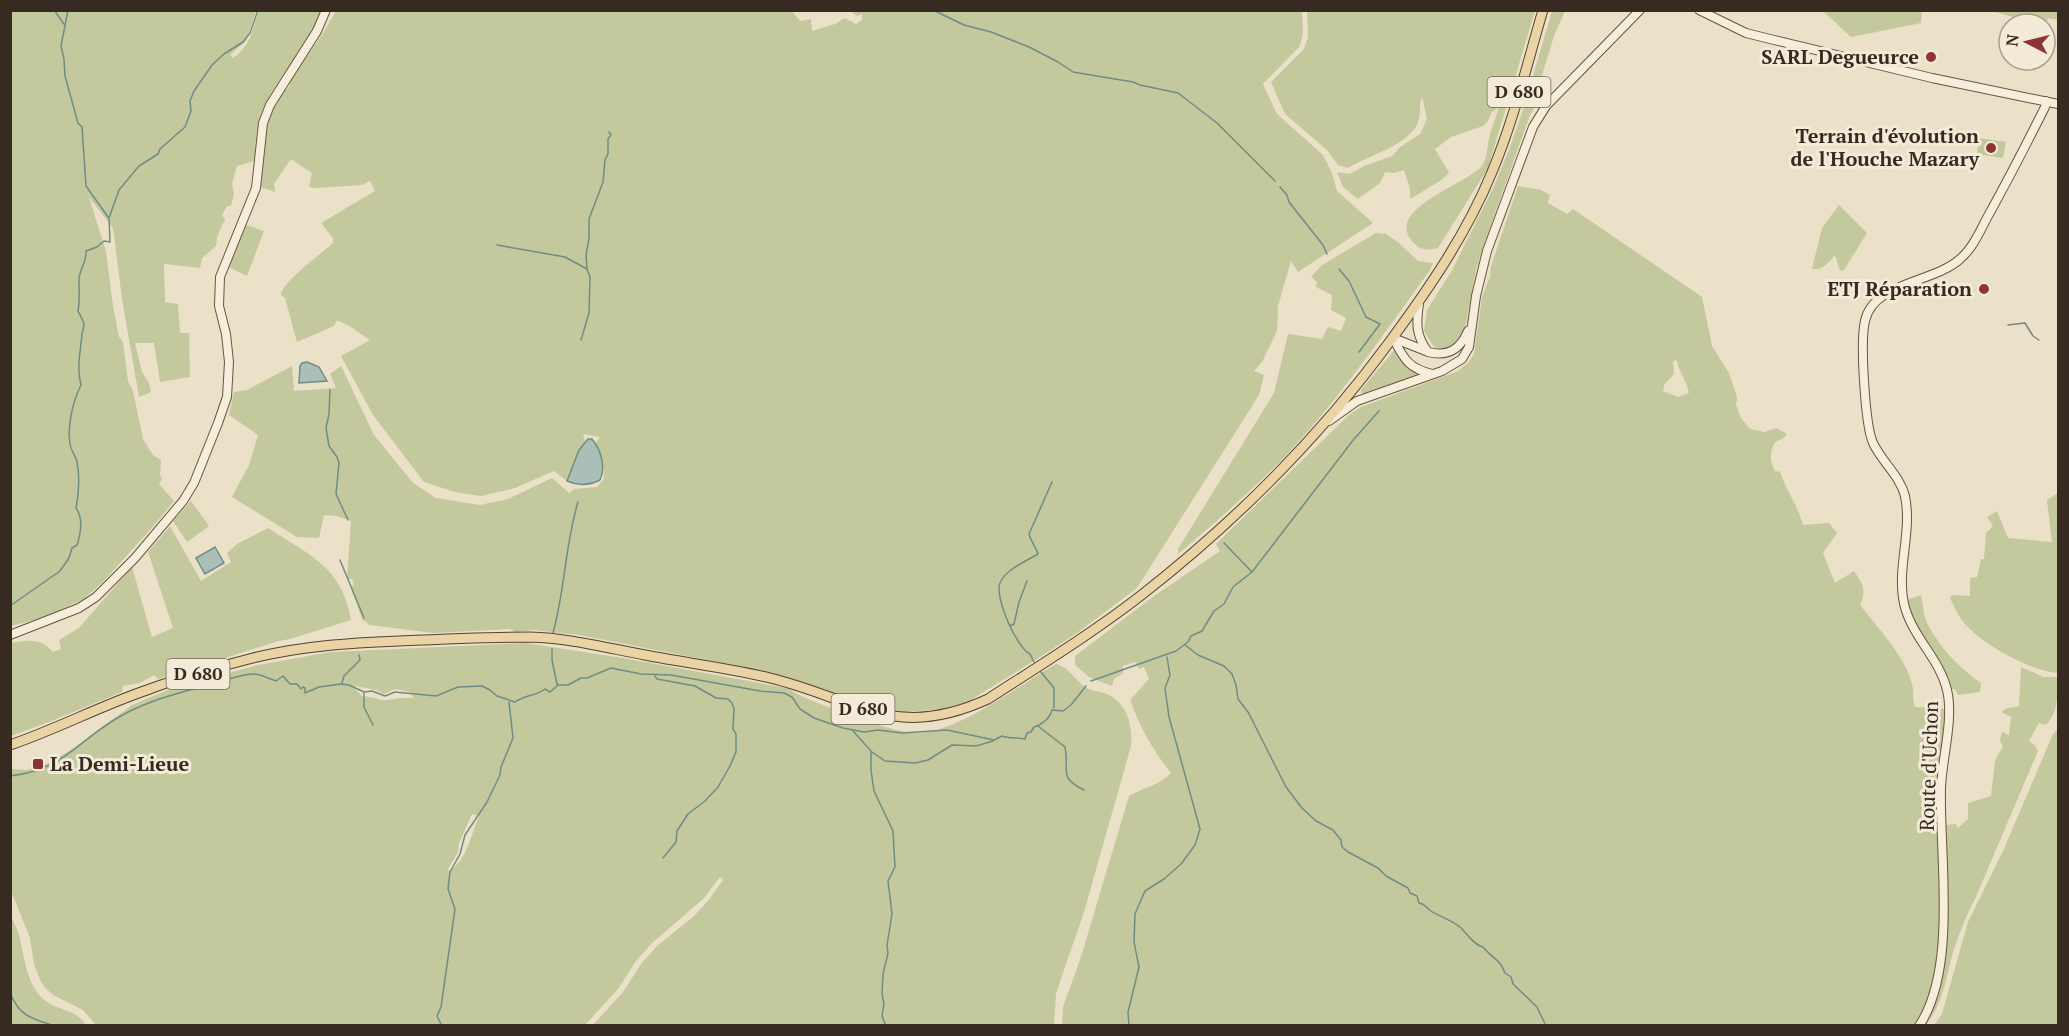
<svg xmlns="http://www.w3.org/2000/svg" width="2069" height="1036" font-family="'PT Serif',serif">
<rect width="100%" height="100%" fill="#ebe0c8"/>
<path fill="#c3c89d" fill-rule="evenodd" d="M 791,10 L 800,21 L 811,19 L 812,31 L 835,24 L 845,18 L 856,24 L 862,20 L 862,14 L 857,16 L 849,10 L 1302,11 L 1303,33 L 1300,46 L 1263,84 L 1277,114 L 1323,155 L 1332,173 L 1337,191 L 1373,223 L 1298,272 L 1291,261 L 1278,306 L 1277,331 L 1262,362 L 1254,371 L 1264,375 L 1259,395 L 1137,588 L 1077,633 L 1037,659 L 969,701 L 943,709 L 906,712 L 889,710 L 763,671 L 579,635 L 533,630 L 515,632 L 510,629 L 433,633 L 370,625 L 362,619 L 350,586 L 354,585 L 352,579 L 347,579 L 351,521 L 337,516 L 324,515 L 319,538 L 297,537 L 232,497 L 249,465 L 258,435 L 229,415 L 234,392 L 247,390 L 292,366 L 294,391 L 336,388 L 330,374 L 341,366 L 374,435 L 413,483 L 436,498 L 480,505 L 508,499 L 552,478 L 569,493 L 574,489 L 597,487 L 604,479 L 603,464 L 595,444 L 600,437 L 583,434 L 585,441 L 579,450 L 567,481 L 554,471 L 515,488 L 481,496 L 455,492 L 424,482 L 373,415 L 341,356 L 370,340 L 351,327 L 337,320 L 334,326 L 297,342 L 285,298 L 281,295 C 282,282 321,254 333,243 L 333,238 L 321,223 L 375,191 L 370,181 L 362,185 L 315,188 L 309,187 L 312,173 L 291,159 L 274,184 L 275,192 L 261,187 L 265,136 L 268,119 L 280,95 L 289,87 L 291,79 L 323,33 L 336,11 Z
M 10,11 L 256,11 L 246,41 L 230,55 L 233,58 C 252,45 251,31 259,11 L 320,11 C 309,46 280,73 264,107 C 256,123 256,144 254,161 L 237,166 L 232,184 L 234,194 L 231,206 L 227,206 L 222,215 L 225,219 L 217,237 L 216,246 L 202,258 L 200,268 L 164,264 L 165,302 L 178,304 L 180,333 L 189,333 L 190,377 L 160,382 L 154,343 L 135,343 L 142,372 L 149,383 L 151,392 L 139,397 L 122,299 L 113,228 L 89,197 L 106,252 L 113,306 L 119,337 L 123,342 L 128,381 L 133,391 L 143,439 L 153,455 L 161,460 L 160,475 L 162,479 L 159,484 L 174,501 L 150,530 L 101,584 L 82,600 L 42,618 L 11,626 Z
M 1307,11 L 1535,11 L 1488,168 L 1438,248 C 1430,250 1423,251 1416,245 C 1378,211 1466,185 1482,166 C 1488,158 1487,147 1489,139 C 1491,128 1496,118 1499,107 L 1492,112 L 1488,121 L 1483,126 L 1451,137 L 1435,149 L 1449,173 L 1440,181 L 1410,199 L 1410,189 L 1404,170 L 1394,173 L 1385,172 L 1380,183 L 1358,199 L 1343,187 L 1337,172 L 1350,174 L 1364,166 L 1392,156 L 1400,147 L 1420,134 L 1427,119 L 1423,100 L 1421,99 C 1419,106 1421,116 1418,122 C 1410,145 1367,156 1348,168 L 1338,165 L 1327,150 L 1285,114 L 1271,82 L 1304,49 L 1308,37 Z
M 1552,11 L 1565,11 L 1554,36 L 1535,98 L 1538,102 L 1530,115 L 1483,247 L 1476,270 L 1464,333 C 1458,345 1447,351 1434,347 L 1424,331 L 1427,310 L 1451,272 L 1494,186 L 1510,147 L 1523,110 Z
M 1823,11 L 1922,11 L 1921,23 L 1851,37 Z
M 1992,11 L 2058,11 L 2058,20 L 2048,18 L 2045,26 L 2045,24 L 2037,24 Z
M 1979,138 L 2006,142 L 2003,158 L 1977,154 Z
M 1518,186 L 1541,190 L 1550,195 L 1548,203 L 1567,214 L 1573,209 L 1702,297 L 1712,346 L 1729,373 L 1737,397 L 1736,405 L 1741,418 L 1750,429 L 1764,432 L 1776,428 L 1787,434 L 1784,438 L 1775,442 C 1770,451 1769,461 1775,471 L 1780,472 C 1786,490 1798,506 1803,525 L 1829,523 L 1837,533 L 1823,553 L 1835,583 L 1854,571 C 1863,585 1867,589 1860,605 C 1876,626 1906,657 1912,684 C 1914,692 1912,697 1915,707 L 1945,709 L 1939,935 C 1936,966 1932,999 1914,1025 L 1062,1026 L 1063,1007 L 1081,957 L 1129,796 C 1143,788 1160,785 1171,773 C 1152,749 1141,729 1130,700 L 1149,679 L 1144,667 L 1139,669 L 1135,662 L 1123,666 L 1123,673 L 1114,679 L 1112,686 L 1089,677 L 1075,665 L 1075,656 L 1154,596 L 1220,551 L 1216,544 L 1350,414 L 1361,407 L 1458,371 L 1469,362 L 1474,354 L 1482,297 L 1490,276 L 1491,266 ZM 1676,359 C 1679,371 1687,382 1689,393 L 1678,397 L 1663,391 L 1664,385 L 1674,374 L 1673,362 Z
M 1839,205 L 1867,233 L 1844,270 L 1840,271 L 1835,255 C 1828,263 1824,270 1812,269 L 1822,228 Z
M 246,225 L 264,231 L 247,276 L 228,267 Z
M 1376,233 L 1386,234 L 1399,243 L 1418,261 L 1433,263 L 1430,270 C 1394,320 1359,370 1320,417 C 1278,468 1228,512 1178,554 L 1178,549 L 1274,393 L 1288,334 L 1322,339 L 1328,327 L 1341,331 L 1346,318 L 1331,310 L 1332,295 L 1316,287 L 1317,282 L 1311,277 L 1322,265 Z
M 1395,349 C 1402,362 1408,369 1422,375 L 1362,394 L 1361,390 Z
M 2058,493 L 2058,673 C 2030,671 1977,642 1961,619 C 1956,612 1953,604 1950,598 L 1952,595 L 1970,596 L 1970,578 L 1977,577 L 1981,559 L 1984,559 L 1986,533 L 1993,526 L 1987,517 L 1997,511 L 2008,538 L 2052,542 L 2047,500 Z
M 191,501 L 209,526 L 187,542 L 173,521 Z
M 170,526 L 201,581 L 231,562 L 227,553 L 237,544 L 268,528 C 309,555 342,566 351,620 L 290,639 L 279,641 L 158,679 L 154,675 L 140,683 L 123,686 L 122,692 L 49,722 L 11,736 L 11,643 C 28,640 41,638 53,652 L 61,649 L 59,640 L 79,628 L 132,567 L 152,637 L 173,628 L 148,552 Z
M 1921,595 C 1923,604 1923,615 1927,623 C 1940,648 1959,668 1981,683 L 1980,692 L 1958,695 L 1955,689 L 1951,689 L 1916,626 L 1907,600 Z
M 526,643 L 623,658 L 787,688 C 806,700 829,707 850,715 C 868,721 898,733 917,733 C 960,732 1019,685 1056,664 C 1069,667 1074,679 1085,687 C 1092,692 1103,691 1111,696 C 1128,706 1133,728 1131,746 L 1084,912 L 1056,993 L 1054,1025 L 593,1025 L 623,992 L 641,964 L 658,945 L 693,917 L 708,901 L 723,880 L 720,877 L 704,898 L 651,944 L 636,961 L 618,989 L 585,1025 L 96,1025 L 83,1010 L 55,996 L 46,989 L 40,980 L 34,964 L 30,938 L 11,891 L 11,769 L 27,770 L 49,763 L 74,748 L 132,705 L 168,690 L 258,665 L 331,652 ZM 356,686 L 376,690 L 384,694 L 395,689 L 410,692 L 414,698 C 404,697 397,699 388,700 C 379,701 371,696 362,696 L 355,689 ZM 472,814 L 479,816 C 471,834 466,865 447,871 L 458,852 L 459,843 Z
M 2021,667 L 2044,677 L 2058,677 C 2058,694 2058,713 2046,725 L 2039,723 L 2029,741 L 2035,745 L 2038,751 L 1975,899 C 1965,918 1958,936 1952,956 C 1945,982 1943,1003 1926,1025 L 1923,1026 C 1958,978 1946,883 1946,825 L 1956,824 L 1958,828 L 1968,819 L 1968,803 L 1991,796 L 1995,760 L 2003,747 L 2000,740 L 2002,732 L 2009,735 L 2011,717 L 2002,712 L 2005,709 L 2019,706 Z
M 2058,729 L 2058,1025 L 1934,1025 L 1942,1014 L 1968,922 L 2003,851 L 2053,734 Z
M 10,914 C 13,921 17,928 19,935 C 25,958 26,987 47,1002 C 62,1012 74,1008 86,1025 L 11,1025 Z"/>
<path fill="#a9bfb8" stroke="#708d85" stroke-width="1.5" d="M 307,362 L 319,367 L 327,381 L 299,383 L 300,366 L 302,363 Z
M 588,439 L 592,439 C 601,450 606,467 600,480 C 590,485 578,486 567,481 L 579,450 Z
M 215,547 L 224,563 L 205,574 L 196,558 Z"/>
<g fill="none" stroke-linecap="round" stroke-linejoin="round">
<path stroke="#708d85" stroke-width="1.5" d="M 54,10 L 64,24
M 68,10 L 61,46 L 64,59 L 65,76 L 78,123 L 82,127 L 86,186 L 108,217
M 933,10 L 964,25 L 991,32 L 1029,47 L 1058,62 L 1073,72 L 1133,82 L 1140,85 L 1178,93 L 1217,123 L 1275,181
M 1280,187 L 1287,195 L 1289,202 L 1323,245 L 1327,254
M 497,245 L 565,257 L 587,269 L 590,277 L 589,313 L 581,340
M 587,269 L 586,255 L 589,238 L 589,219 L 603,182 L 605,160 L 608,154 L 608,139 L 611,135 L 609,132
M 1339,269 L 1349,281 L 1366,317 L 1380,324 L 1359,352
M 2008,325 L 2025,323 L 2033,336 L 2039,340
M 330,390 L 329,414 L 326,428 L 329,446 L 337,457 L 339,463 L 336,494 L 348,520
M 1224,543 L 1252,572
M 340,560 L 364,618
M 10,606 L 60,571 L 69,558 L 72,548 L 77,545 C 81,533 83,518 76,508 C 79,493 80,478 77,462 C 76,456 71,451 70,444 C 67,426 73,401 81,385 C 76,366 81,351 82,333 C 83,332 84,325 84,324 C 83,320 80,315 78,311 C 80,300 79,291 79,280 C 79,269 87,263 86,251 L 97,247 L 104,241 L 110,242 L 109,218 L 119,190 L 139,166 L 158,154 L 160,149 L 185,127 L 191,111 L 190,101 L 194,91 L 212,65 L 224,54 L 243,42 L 250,33 L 258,10
M 1010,626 L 1014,624 L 1019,602 L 1027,581
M 553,633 C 565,590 565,545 578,502
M 1185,645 L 1198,655 L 1224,666 L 1232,674 L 1236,685 L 1238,699 L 1248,712 L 1286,787 L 1302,808 L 1316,821 L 1333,830 L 1341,840 L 1342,847 L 1348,852 L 1378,868 L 1386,876 L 1408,888 L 1410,893 L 1417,896 L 1419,903 C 1426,904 1425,907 1431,911 C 1440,917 1452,920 1461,928 C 1468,935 1474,945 1483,947 C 1493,959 1500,959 1505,973 L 1511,977 L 1513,984 L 1537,1007 L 1546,1026
M 552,649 L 552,660 L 557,684
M 1034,662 L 1030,654 C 1017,648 994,597 1000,583 C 1006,569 1025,562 1038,554 C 1036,547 1031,542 1029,534 L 1052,482
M 1041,672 L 1054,688 L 1054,708
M 655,676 L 657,679 L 695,686 L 716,698 L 728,699 L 732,703 L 734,709 L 733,729 L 736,734 L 736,752 L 730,766 L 718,787 L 705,801 L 688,814 L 677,831 L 676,842 L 663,858
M 1091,681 L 1176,651 L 1188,642 L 1191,636 L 1202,631 L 1214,611 L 1224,604 L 1233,587 L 1252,572 L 1354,439 L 1379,411
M 342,683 L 344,676 L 360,660 L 359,655
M 364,693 L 364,707 L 373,725
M 1038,726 L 1065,747 C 1070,770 1057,777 1084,790
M 853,731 L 871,751 L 871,770 L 874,791 L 893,831 L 895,867 L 888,881 L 892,914 L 887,945 L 888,953 L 883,974 L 882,994 L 884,1004 L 882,1016 L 886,1026
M 872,752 L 885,761 L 915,763 L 928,760 L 952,745 L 976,746 L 993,741
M 10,776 C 62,770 75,744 114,720 C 147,699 185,692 222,681 C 233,678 243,674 254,674 C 261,674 269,679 276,681 L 283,676 L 290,684 L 297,684 L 301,689 L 303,687 L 305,688 L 305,693 L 319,687 L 341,684 L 349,685 L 364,692 L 372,691 L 385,696 L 395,692 L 436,696 L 458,687 L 482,686 L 490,690 L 497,696 L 515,702 C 525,695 536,696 545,689 L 550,692 L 558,685 L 568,685 L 581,678 L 587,678 L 611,668 L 641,674 L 671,675 L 760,691 L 784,693 L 792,697 L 800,709 L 814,718 L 843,728 L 864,732 L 878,730 L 902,733 L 947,730 L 994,740 L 1002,736 C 1010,739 1017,737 1025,739 L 1027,733 L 1031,732 L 1034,727 C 1042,725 1050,718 1052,710 L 1063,711 L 1071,705 L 1086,686
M 10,992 C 18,1016 33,1019 55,1026
M 442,1026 L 437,1016 L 441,1007 L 455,909 L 448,889 L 450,872 L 460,854 L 465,835 L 487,802 L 500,775 L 501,767 L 513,738 L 509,702
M 1129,1026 L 1128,1012 L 1139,967 L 1134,942 L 1135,914 L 1145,891 L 1164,879 L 1181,864 L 1195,845 L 1200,829 L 1169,717 L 1165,688 L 1170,675 L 1167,657"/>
<defs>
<path id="secondary" d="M 1699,10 L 1746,33 L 1774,40 L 1932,78 L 2058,104
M 1419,304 C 1416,324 1416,336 1428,352 C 1448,357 1460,350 1468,331
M 1393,338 C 1404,359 1408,368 1432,374
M 1393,338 L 1426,351
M 1329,421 L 1357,401 L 1442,371 L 1462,359 L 1469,347 L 1476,296 L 1487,251 L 1533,127 L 1546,106 L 1640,10
M 10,635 L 79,608 L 96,597 L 135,558 L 183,501 L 194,483 L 218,423 L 227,397 L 229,362 L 226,334 L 219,306 L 220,277 L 256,188 L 263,123 L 270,105 L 317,31 L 326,10
M 1919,1026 C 1958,968 1939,855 1941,788 C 1942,758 1954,719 1947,690 C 1939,656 1908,634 1903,598 C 1898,564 1912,531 1905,496 C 1900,476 1882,462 1873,443 C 1865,425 1860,341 1865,321 C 1873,282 1934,283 1960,259 C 1973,248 1980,231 1988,216 C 2008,180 2027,143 2045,107 L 2046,101"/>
<path id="primary" d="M 10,745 C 57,729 100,706 147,690 C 181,677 218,667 253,658 C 301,646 350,643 399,641 C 442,639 486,637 530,637 C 569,638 607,648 645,655 C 686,663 729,668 770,678 C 857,699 894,742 988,699 C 1039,666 1091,634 1139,597 C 1234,523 1320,437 1391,340 C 1430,287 1467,233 1492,172 C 1514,120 1527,64 1543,10"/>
</defs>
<use href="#secondary" stroke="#675442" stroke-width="10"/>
<use href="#primary" stroke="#534132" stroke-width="11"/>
<use href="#secondary" stroke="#f6eddb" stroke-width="8"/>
<use href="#primary" stroke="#ead3a4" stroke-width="9"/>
</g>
<g fill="#8e3436" stroke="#f3ead7" stroke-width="2">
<circle cx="1931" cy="57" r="6"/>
<circle cx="1991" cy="148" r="6"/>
<circle cx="1984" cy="289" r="6"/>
<rect x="32" y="758" width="12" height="12" rx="3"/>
</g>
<g text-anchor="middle" stroke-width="6" stroke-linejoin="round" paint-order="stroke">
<g fill="#f3ead7" stroke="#6f6458" stroke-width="1.5">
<rect x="1487.5" y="77" width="63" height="30" rx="4.5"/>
<rect x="166.5" y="659" width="63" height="30" rx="4.5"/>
<rect x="831.5" y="694" width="63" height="30" rx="4.5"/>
</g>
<g font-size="18" font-weight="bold" fill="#372b21">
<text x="1519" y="98">D 680</text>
<text x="198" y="680">D 680</text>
<text x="863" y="715">D 680</text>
</g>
<g font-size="20" font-weight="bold" fill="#372b21" stroke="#f3ead7" text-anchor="end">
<text x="1919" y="64">SARL Degueurce</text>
<text x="1979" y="143">Terrain d'évolution<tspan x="1979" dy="23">de l'Houche Mazary</tspan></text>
<text x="1972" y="296">ETJ Réparation</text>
<text x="50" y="771" text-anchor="start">La Demi-Lieue</text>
</g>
<g font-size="20" fill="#372b21" stroke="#f3ead7">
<text transform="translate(1929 766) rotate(-88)" y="7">Route d'Uchon</text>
</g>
</g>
<rect width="2069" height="1036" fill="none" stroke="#372b21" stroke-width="24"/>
<g transform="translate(2027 42) rotate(277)"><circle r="28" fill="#f3ead7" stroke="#a89e8e" stroke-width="1.5"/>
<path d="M0-4.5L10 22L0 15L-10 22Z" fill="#8e3436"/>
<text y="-9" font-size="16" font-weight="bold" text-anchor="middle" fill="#372b21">N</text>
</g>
</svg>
